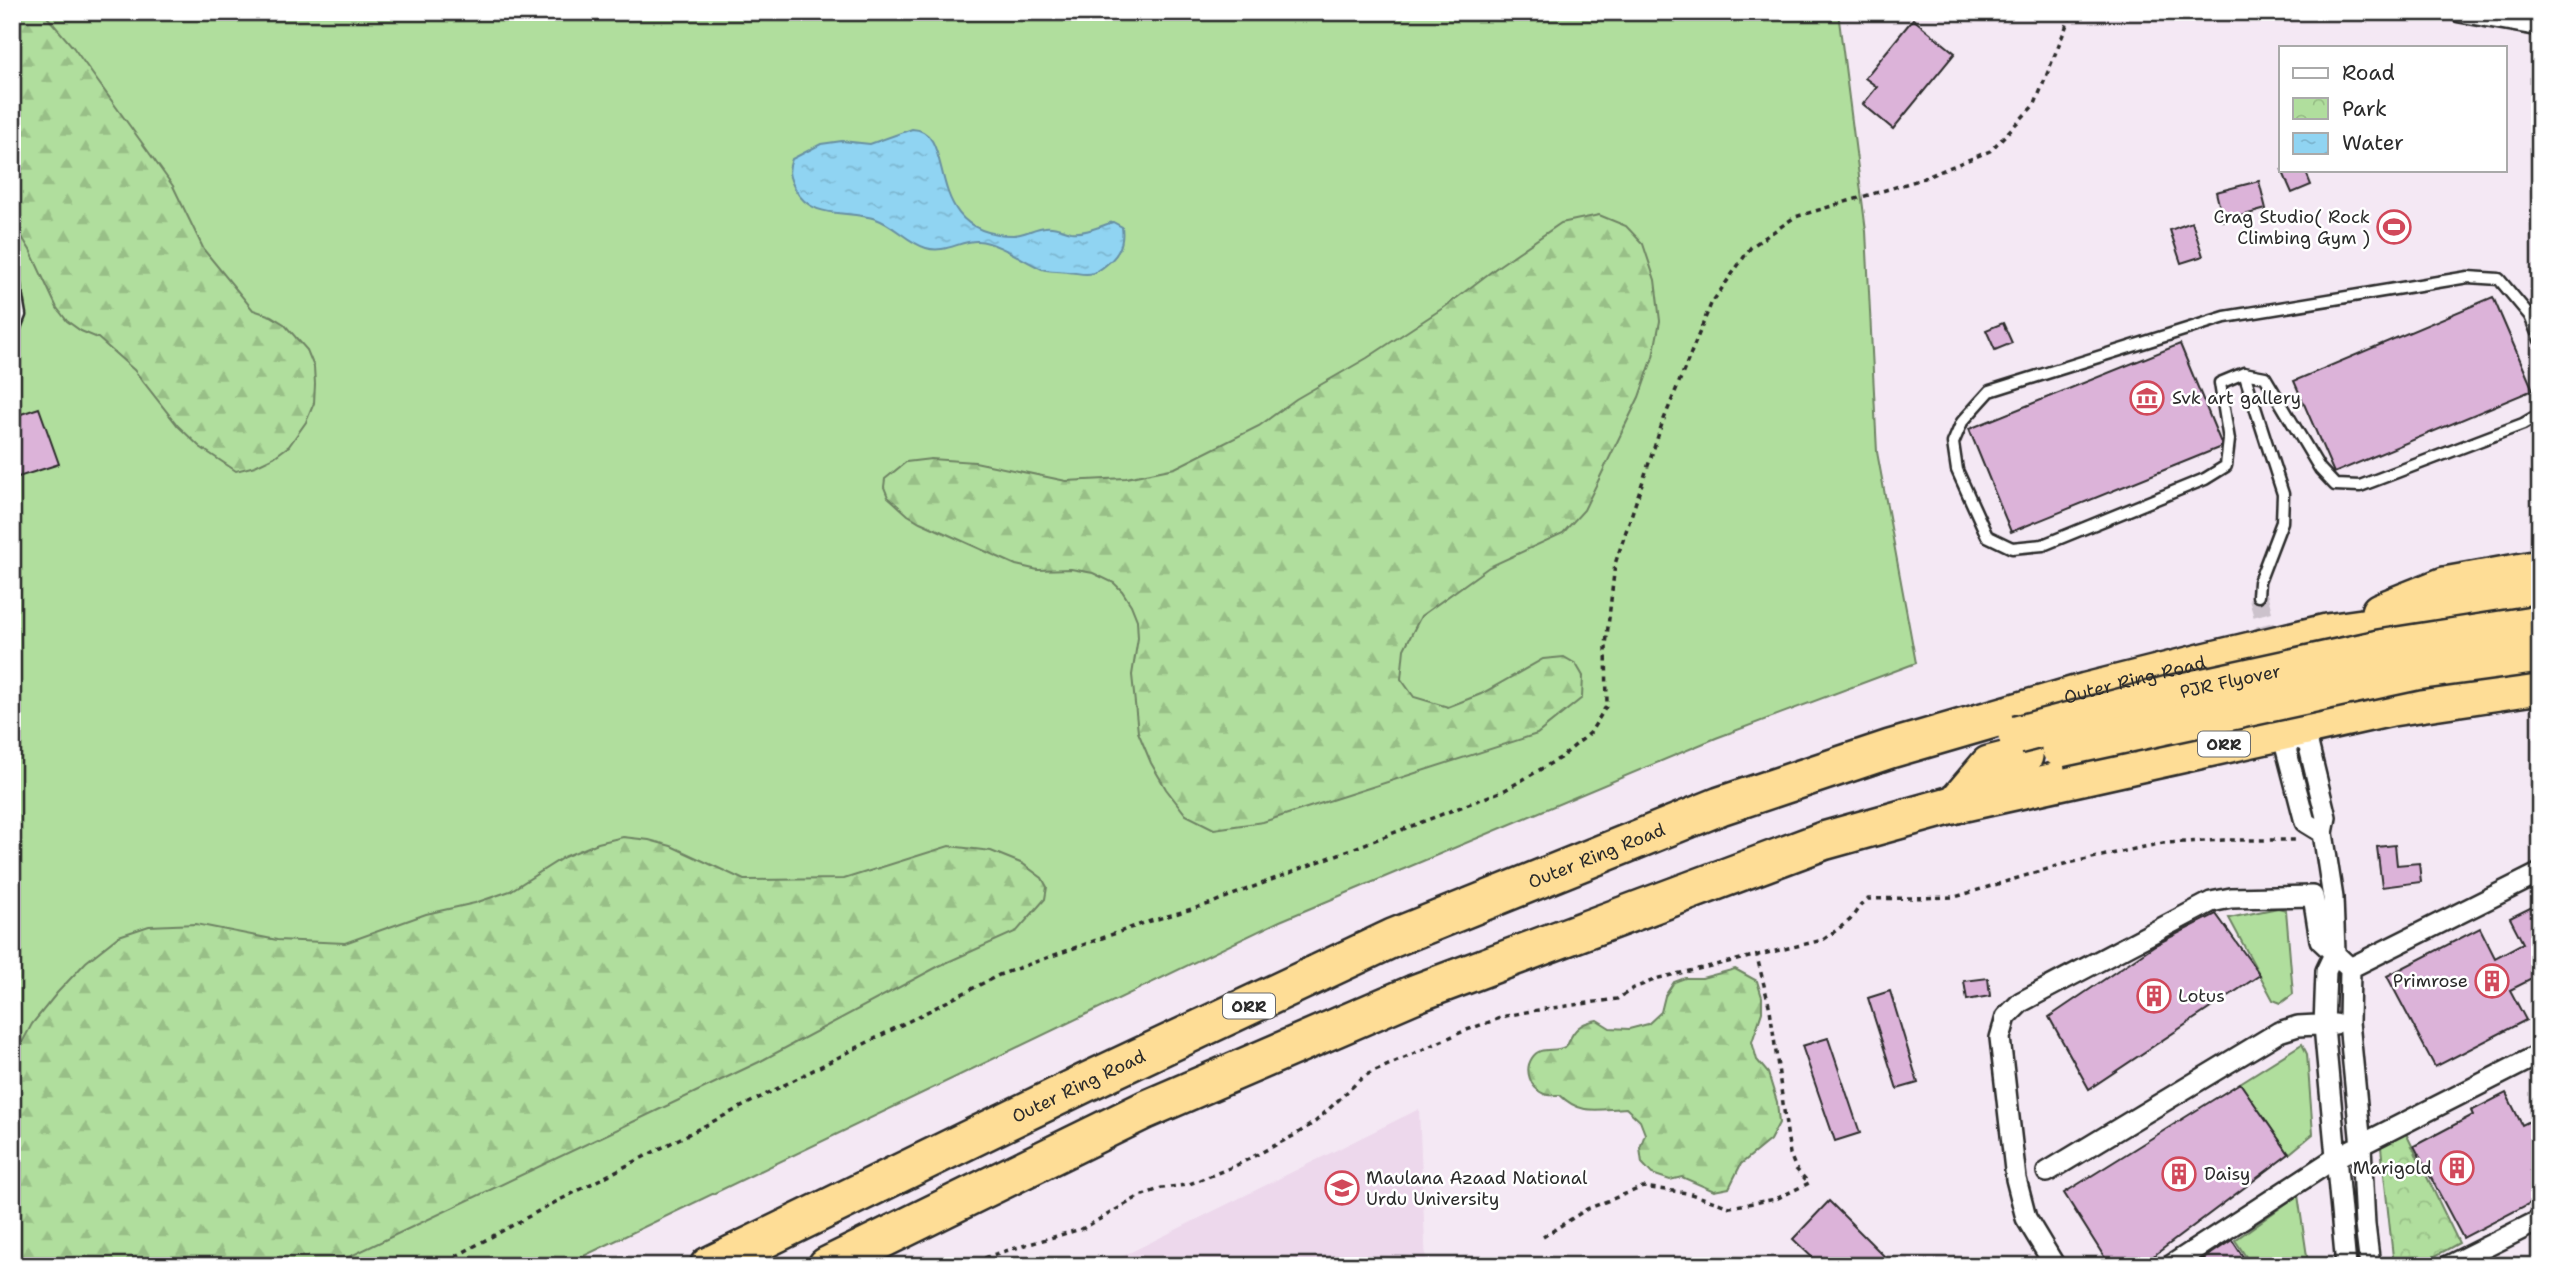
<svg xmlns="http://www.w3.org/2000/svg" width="2552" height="1278" font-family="'Shantell Sans',sans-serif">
<defs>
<pattern id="forest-firs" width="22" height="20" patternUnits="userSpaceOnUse" patternTransform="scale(1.75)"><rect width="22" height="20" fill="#b0de9d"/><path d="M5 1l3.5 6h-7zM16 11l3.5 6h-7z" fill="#98bf87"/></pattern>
<pattern id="park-crowns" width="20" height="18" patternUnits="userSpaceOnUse" patternTransform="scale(1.75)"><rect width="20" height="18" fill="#b0de9d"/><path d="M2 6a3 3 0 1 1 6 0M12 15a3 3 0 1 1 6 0" fill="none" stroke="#98bf87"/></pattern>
<pattern id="water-ripples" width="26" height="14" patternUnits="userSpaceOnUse" patternTransform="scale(1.75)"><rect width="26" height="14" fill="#90d4f2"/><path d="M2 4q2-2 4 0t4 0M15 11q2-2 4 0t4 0" fill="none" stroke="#7cb6d0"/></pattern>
</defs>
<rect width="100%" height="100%" fill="#f4e8f4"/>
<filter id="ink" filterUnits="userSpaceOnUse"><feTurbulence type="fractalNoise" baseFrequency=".0143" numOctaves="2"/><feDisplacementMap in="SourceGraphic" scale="14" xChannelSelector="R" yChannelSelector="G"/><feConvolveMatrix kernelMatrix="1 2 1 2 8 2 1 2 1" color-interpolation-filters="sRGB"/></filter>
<g filter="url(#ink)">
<path fill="#edd8ec" d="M 1419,1109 L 1426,1266 L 1103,1266 Z"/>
<path fill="#b0de9d" stroke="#6e8464" stroke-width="2" d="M 12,12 L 1838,12 L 1866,231 L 1877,452 L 1916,663 L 1716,738 L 1280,921 L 563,1266 L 12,1266 Z
M 2278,908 L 2286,910 L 2293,994 L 2281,1003 L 2273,1000 L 2229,918 Z
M 2302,1044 L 2307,1054 L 2313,1134 L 2289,1154 L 2240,1083 Z
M 2298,1195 L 2308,1263 L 2304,1266 L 2252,1266 L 2235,1240 Z"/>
<path fill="url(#forest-firs)" stroke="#6e8464" stroke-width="2" d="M 12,12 L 43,12 L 73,47 L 173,186 L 204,250 L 253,310 L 271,316 L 284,324 L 307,350 L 314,367 L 315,384 L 314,403 L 306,422 L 289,446 L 274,457 L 255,466 L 236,471 L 200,447 L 178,426 L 134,370 L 98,338 L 81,331 L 67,321 L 57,308 L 30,250 L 12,221 Z
M 1599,215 L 1626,226 L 1643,244 L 1655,280 L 1660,321 L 1653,357 L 1639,397 L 1584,510 L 1563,533 L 1489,567 L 1421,616 L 1404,649 L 1401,679 L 1414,697 L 1448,707 L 1481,694 L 1543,659 L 1564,657 L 1576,664 L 1583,676 L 1582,698 L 1537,734 L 1263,822 L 1214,829 L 1186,815 L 1166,789 L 1151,763 L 1138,732 L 1132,675 L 1138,638 L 1137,620 L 1131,605 L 1122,591 L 1114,583 L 1093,573 L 1071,569 L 1038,570 L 1016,565 L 920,522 L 908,515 L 888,497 L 884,487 L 885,479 L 906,462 L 931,459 L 975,462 L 1066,481 L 1126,478 L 1175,468 L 1259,426 L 1296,399 L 1367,358 L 1446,306 L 1500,265 L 1561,223 Z
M 623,837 L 649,840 L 671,846 L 744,880 L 844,879 L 949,846 L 991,851 L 1023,864 L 1042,878 L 1047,887 L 1045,899 L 1017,931 L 939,966 L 759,1062 L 330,1266 L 12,1266 L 12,1061 L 32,1024 L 57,993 L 86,962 L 119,936 L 149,926 L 196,924 L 277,940 L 345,943 L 426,914 L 475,903 L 510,891 L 564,857 L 598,843 Z
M 1735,969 L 1757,981 L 1762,997 L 1762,1012 L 1752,1042 L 1757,1060 L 1768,1073 L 1777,1102 L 1779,1123 L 1770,1140 L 1741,1164 L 1729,1188 L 1714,1191 L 1682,1177 L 1670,1180 L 1652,1174 L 1642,1163 L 1640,1148 L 1645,1134 L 1640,1121 L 1626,1108 C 1599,1109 1581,1116 1560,1095 C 1556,1095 1548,1096 1544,1094 C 1530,1088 1524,1070 1532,1058 C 1541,1044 1555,1054 1566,1046 C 1570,1042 1568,1042 1571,1037 C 1577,1026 1585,1022 1597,1020 L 1610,1028 L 1629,1029 L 1648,1024 L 1661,1012 L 1665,996 L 1674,982 L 1685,978 L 1702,978 Z"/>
<path fill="url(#park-crowns)" stroke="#6e8464" stroke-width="2" d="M 2400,1121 L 2459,1243 L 2417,1266 L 2394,1266 L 2379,1129 Z"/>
<path fill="url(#water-ripples)" stroke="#6890a2" stroke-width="2" d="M 912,129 C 960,130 918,235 1013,235 C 1024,235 1034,228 1045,227 C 1054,225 1062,230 1071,232 C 1084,234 1101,226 1113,222 L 1122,227 C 1124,242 1119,255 1107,264 C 1091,278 1087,274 1068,272 C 1059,270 1051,272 1042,269 C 1024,261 997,242 978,241 C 961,240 945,254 926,248 C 908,243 894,225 876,219 C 847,209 812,221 795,189 C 789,177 787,172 792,159 L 821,144 L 842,141 L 870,144 Z"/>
<path fill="#dcb3d9" stroke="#2b2b2b" stroke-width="2" d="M 1913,19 L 1955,53 L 1893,129 L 1863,104 L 1877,87 L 1865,78 Z
M 2282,170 L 2305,170 L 2311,185 L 2292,193 Z
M 2259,181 L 2266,209 L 2223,221 L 2216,192 Z
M 2192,222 L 2203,256 L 2181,263 L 2170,230 Z
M 2493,297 L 2533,390 L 2334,473 L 2294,381 Z
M 2003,323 L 2012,343 L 1995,350 L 1986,330 Z
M 2180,344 L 2221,443 L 2221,447 L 2011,532 L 1969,429 Z
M 39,408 L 59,464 L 12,479 L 12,417 Z
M 2395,845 L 2397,865 L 2419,863 L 2421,882 L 2382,887 L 2377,847 Z
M 2540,903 L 2540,975 L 2510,990 L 2526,1020 L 2435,1067 L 2387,976 L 2480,928 L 2495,958 L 2523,943 L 2510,918 Z
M 2216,914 L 2260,975 L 2089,1089 L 2049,1017 L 2155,945 Z
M 1988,978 L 1990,996 L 1967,1000 L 1964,981 Z
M 1890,991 L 1918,1083 L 1897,1089 L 1868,998 Z
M 1828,1038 L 1860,1133 L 1835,1141 L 1802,1046 Z
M 2240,1083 L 2289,1154 L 2140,1266 L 2110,1266 L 2064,1193 Z
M 2506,1093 L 2522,1125 L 2540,1116 L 2540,1198 L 2463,1238 L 2414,1146 L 2473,1115 L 2471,1111 Z
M 1829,1201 L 1894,1266 L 1821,1266 L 1793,1239 Z
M 2232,1240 L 2249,1266 L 2193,1266 Z"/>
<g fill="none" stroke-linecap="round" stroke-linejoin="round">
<path stroke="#ccc2cc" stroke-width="19" stroke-dasharray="19 10" stroke-linecap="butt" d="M 2258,596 L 2273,654"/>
<defs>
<path id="service" d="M 12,268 L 20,315 L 12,335
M 2540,340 L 2530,316 L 2499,279 L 2468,277 L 2225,317 L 1990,391 L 1962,422 L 1953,443 L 1957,470 L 1987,536 L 2012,548 L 2043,545 L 2205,479 L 2226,466 L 2229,440 L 2220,383 L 2244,373 L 2265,377 L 2320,469 L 2335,485 L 2360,486 L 2523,424 L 2540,414
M 2244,373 L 2283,494 L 2282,522 L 2259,582 L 2258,596"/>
<path id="minor" d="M 2460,12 L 2540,26
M 2323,833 L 2305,822 L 2286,749 L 2294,737 L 2308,743 L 2326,817 L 2323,833 L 2333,898 L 2335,952 L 2326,971 L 2324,1026 L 2346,1266
M 2350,968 L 2540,873
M 2047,1172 L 2279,1032 L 2298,1026 L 2335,1024
M 2055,1266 L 2026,1218 L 2016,1179 L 2000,1038 L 2006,1017 L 2021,1002 L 2211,902 L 2231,898 L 2313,896 L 2320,940 L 2350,968 L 2349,1022 L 2361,1146 L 2365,1225 L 2370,1266
M 2170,1266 L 2337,1157 L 2540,1054
M 2448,1266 L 2540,1220"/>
<g id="motorway">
<path d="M 2380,612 L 2445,586 L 2540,569"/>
<path d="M 1956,804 L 1989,765 L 2024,756"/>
<path id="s1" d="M 709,1266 L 1089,1081 L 1393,938 L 1720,806 L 1890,749 L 2086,692 L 2205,662 L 2327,633 L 2540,603"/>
<path d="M 827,1266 L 1145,1110 L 1414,994 L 1823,841 L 1956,804 L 2392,707 L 2540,685"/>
</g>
</defs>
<use href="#service" stroke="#2b2b2b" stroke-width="15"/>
<use href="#minor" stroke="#2b2b2b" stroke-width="24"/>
<use href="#motorway" stroke="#2b2b2b" stroke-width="42"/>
<path stroke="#2b2b2b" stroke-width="3.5" stroke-dasharray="5 5" stroke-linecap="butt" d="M 1543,1237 L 1587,1209 L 1643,1187 L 1688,1193 L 1730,1207 L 1776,1199 L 1809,1183 L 1796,1169 L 1790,1154 L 1770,1009 L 1757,957
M 438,1266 L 546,1207 L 999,975 L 1144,923 L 1209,904 L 1505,790 L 1560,758 L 1590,733 L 1607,705 L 1606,645 L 1615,564 L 1662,424 L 1711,304 L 1751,247 L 1795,217 L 1919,180 L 1990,151 L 2035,104 L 2072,12
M 966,1266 L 992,1255 L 1084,1228 L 1140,1196 L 1162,1188 L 1187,1185 L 1235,1166 L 1295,1135 L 1315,1122 L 1364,1076 L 1464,1031 L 1506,1016 L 1531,1011 L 1617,999 L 1634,988 L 1659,978 L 1823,940 L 1850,920 L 1860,906 L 1868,899 L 1955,897 L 2064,864 L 2163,843 L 2224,840 L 2296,840"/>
<use href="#service" stroke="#fff" stroke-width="10"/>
<use href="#minor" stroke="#fff" stroke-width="19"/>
<use href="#motorway" stroke="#fedd96" stroke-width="37"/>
<defs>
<g id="motorway-bridge">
<path id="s2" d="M 2017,735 L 2173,694 L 2379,649 L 2540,624"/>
<path d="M 2060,748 L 2416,671 L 2540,654"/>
</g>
</defs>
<use href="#motorway-bridge" stroke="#2b2b2b" stroke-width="42" stroke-linecap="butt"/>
<use href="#motorway-bridge" stroke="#fedd96" stroke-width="37"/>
</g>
</g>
<defs>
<symbol id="stadium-ring" viewBox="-11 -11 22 22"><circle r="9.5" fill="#fff" stroke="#d1495b" stroke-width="1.5"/><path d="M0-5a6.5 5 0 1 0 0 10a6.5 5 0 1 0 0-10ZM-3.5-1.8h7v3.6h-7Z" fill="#d1495b"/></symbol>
<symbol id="museum-ring" viewBox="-11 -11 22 22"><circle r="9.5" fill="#fff" stroke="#d1495b" stroke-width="1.5"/><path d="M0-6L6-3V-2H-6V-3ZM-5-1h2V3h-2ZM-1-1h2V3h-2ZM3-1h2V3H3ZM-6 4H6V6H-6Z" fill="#d1495b"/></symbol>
<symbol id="building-ring" viewBox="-11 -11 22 22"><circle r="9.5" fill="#fff" stroke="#d1495b" stroke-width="1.5"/><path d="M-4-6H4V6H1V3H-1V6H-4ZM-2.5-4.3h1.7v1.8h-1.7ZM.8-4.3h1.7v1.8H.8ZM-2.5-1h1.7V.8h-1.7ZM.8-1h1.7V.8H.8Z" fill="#d1495b"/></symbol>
<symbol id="university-ring" viewBox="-11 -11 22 22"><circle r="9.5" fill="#fff" stroke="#d1495b" stroke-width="1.5"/><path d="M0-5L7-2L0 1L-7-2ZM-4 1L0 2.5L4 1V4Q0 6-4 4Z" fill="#d1495b"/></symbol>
</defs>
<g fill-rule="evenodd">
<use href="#stadium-ring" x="2375" y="208" width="38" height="38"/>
<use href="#museum-ring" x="2128" y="379" width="38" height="38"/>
<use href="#building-ring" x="2473" y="962" width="38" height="38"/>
<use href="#building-ring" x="2135" y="977" width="38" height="38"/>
<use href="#building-ring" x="2438" y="1149" width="38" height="38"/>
<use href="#building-ring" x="2160" y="1155" width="38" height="38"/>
<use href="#university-ring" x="1323" y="1169" width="38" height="38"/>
</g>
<g text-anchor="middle" stroke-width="5" stroke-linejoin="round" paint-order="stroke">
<g fill="#fff" stroke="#6b6b6b" stroke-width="2">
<rect x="2198" y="731.5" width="52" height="25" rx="5"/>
<rect x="1223" y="993.5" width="52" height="25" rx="5"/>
</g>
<g font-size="16" font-weight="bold" fill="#2b2b2b">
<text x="2224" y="750">ORR</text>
<text x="1249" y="1012">ORR</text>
</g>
<g font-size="18" fill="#2b2b2b" stroke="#fff" text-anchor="start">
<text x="2370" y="223" text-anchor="end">Crag Studio( Rock<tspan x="2370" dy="21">Climbing Gym )</tspan></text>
<text x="2172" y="404">Svk art gallery</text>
<text x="2468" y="987" text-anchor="end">Primrose</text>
<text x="2178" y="1002">Lotus</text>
<text x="2432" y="1174" text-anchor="end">Marigold</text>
<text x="2204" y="1180">Daisy</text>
<text x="1366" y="1184">Maulana Azaad National<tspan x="1366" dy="21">Urdu University</tspan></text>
</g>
<g font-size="18" fill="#2b2b2b" stroke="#fff">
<text dy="6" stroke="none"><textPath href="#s1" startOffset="1545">Outer Ring Road</textPath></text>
<text dy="6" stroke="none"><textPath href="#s2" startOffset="220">PJR Flyover</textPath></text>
<text dy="6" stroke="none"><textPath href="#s1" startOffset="978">Outer Ring Road</textPath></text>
<text dy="6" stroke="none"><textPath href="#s1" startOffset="411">Outer Ring Road</textPath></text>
</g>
</g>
<rect width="2552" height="1278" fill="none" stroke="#fff" stroke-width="42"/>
<rect x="21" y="21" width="2510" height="1236" fill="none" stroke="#2b2b2b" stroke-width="2.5" filter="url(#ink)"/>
<rect x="2279" y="46" width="228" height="126" fill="#ffffff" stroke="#aaaaaa" stroke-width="2"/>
<rect x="2293" y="68" width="35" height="10" fill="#ffffff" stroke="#aaaaaa" stroke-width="2"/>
<text x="2342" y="80" font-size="21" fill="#2b2b2b">Road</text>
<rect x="2293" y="98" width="35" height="21" fill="url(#park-crowns)" stroke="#aaaaaa" stroke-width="2"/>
<text x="2342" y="116" font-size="21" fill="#2b2b2b">Park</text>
<rect x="2293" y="133" width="35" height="21" fill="url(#water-ripples)" stroke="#aaaaaa" stroke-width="2"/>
<text x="2342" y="150" font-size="21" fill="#2b2b2b">Water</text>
</svg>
